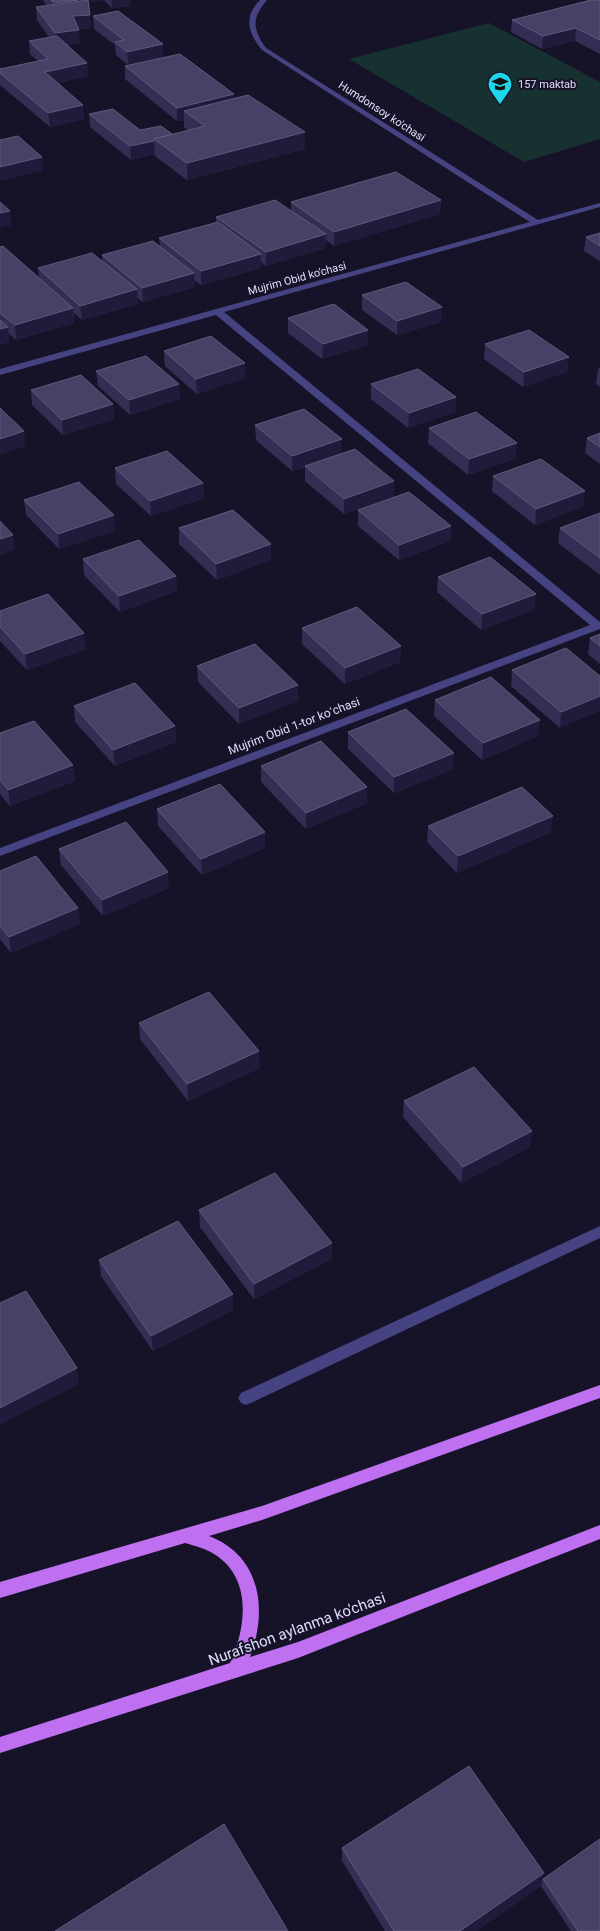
<svg xmlns="http://www.w3.org/2000/svg" width="600" height="1931" font-family="Roboto,sans-serif">
<rect width="100%" height="100%" fill="#161328"/>
<path fill="#173130" d="M 489,23 L 600,82 L 600,139 L 524,162 L 349,59 Z"/>
<g fill="none" stroke-linecap="round" stroke-linejoin="round">
<path fill="#454382" fill-rule="evenodd" d="M 600,1226 L 600,1238 L 251,1403 L 246,1405 L 241,1403 L 238,1398 L 241,1393 Z"/>
<path fill="#454382" fill-rule="evenodd" d="M 260,0 L 267,0 C 252,18 252,28 266,48 L 538,220 L 600,203 L 600,207 L 224,312 L 600,622 L 600,629 L 0,856 L 0,848 L 590,625 L 216,315 L 0,375 L 0,369 L 530,222 L 262,50 C 248,33 243,17 260,0 Z"/>
<path fill="#be70f0" fill-rule="evenodd" d="M 600,1385 L 600,1398 L 262,1520 L 209,1536 C 261,1556 268,1610 250,1657 L 298,1642 L 600,1525 L 600,1539 L 298,1658 L 0,1753 L 0,1737 L 230,1663 C 246,1628 253,1578 214,1554 C 205,1548 195,1546 185,1543 L 0,1598 L 0,1582 L 262,1506 Z"/>
</g>
<path fill="#352e54" d="M 43,0 L 130,0 L 130,6 L 112,8 L 104,0 L 90,2 L 90,11 L 89,11 L 91,28 L 78,29 L 80,43 L 67,45 L 88,76 L 57,83 L 84,119 L 50,127 L 0,85 L 0,69 L 38,61 L 30,54 L 29,41 L 49,37 L 37,20 L 36,7 L 47,6 Z
M 600,0 L 600,54 L 575,41 L 542,49 L 511,32 L 512,20 Z
M 93,16 L 163,57 L 128,65 L 116,55 L 115,45 L 94,29 Z
M 125,66 L 234,94 L 234,98 L 305,149 L 187,180 L 155,156 L 155,154 L 131,160 L 90,127 L 89,114 L 140,130 L 172,134 L 188,130 L 184,127 L 184,120 L 177,121 L 125,79 Z
M 441,200 L 440,214 L 334,246 L 326,240 L 325,248 L 266,266 L 261,262 L 261,268 L 201,285 L 194,280 L 195,287 L 143,302 L 137,298 L 138,304 L 82,320 L 74,313 L 74,323 L 16,340 L 8,333 L 9,342 L 0,344 L 0,247 L 39,278 L 38,268 L 102,261 L 102,255 L 160,246 L 159,238 L 216,223 L 216,217 L 291,211 L 291,202 Z
M 600,233 L 600,261 L 584,251 L 586,237 Z
M 362,295 L 441,322 L 397,335 L 362,310 Z
M 288,318 L 368,330 L 368,345 L 322,359 L 288,333 Z
M 485,344 L 569,357 L 567,372 L 523,387 L 484,359 Z
M 164,351 L 245,378 L 197,394 L 165,366 Z
M 600,368 L 600,387 L 596,384 L 598,369 Z
M 96,371 L 180,399 L 130,415 L 98,386 Z
M 371,384 L 456,397 L 455,412 L 408,428 L 371,399 Z
M 31,390 L 113,404 L 114,419 L 63,435 L 32,405 Z
M 255,425 L 341,454 L 394,496 L 344,514 L 305,481 L 305,467 L 292,471 L 256,440 Z
M 429,428 L 516,458 L 468,475 L 428,443 Z
M 600,433 L 600,464 L 585,453 L 587,438 Z
M 115,468 L 203,483 L 204,498 L 151,516 L 116,484 Z
M 493,476 L 583,506 L 535,525 L 492,491 Z
M 24,500 L 115,531 L 59,549 L 26,515 Z
M 358,510 L 451,526 L 450,541 L 399,560 L 358,526 Z
M 600,513 L 600,575 L 558,543 L 560,528 Z
M 179,528 L 271,544 L 271,560 L 217,580 L 179,544 Z
M 83,559 L 176,576 L 177,591 L 120,612 L 84,575 Z
M 438,577 L 534,610 L 481,630 L 437,592 Z
M 0,611 L 86,649 L 27,670 L 0,641 Z
M 302,628 L 401,646 L 400,662 L 345,684 L 302,644 Z
M 600,634 L 600,664 L 588,654 L 590,638 Z
M 197,666 L 298,685 L 298,701 L 239,724 L 198,682 Z
M 512,670 L 600,676 L 560,728 L 511,686 Z
M 435,700 L 538,736 L 482,760 L 434,716 Z
M 74,706 L 175,726 L 176,742 L 115,766 L 75,722 Z
M 348,732 L 453,769 L 394,793 L 348,749 Z
M 0,733 L 75,781 L 10,806 L 0,794 Z
M 261,766 L 367,787 L 367,803 L 306,829 L 261,782 Z
M 157,809 L 265,848 L 202,875 L 158,826 Z
M 428,826 L 551,832 L 457,873 L 427,842 Z
M 59,849 L 169,888 L 103,916 L 61,865 Z
M 0,871 L 78,908 L 80,924 L 11,953 L 0,939 Z
M 139,1023 L 260,1068 L 188,1101 L 140,1039 Z
M 404,1101 L 530,1147 L 461,1183 L 403,1117 Z
M 199,1210 L 332,1259 L 254,1299 L 200,1227 Z
M 99,1260 L 233,1310 L 153,1351 L 101,1276 Z
M 342,1848 L 543,1879 L 600,1931 L 571,1931 L 541,1886 L 476,1931 L 385,1931 L 342,1861 Z"/>
<path fill="#211b3b" d="M 78,0 L 104,0 L 90,2 L 90,11 L 55,16 L 54,3 Z
M 111,0 L 130,0 L 130,6 L 112,8 Z
M 90,15 L 91,28 L 74,29 L 73,16 Z
M 576,28 L 575,41 L 542,49 L 543,36 Z
M 79,30 L 80,43 L 56,46 L 55,33 Z
M 163,44 L 163,57 L 128,65 L 127,52 Z
M 87,63 L 88,76 L 46,85 L 45,72 Z
M 234,94 L 235,108 L 184,111 L 184,120 L 177,121 L 177,108 Z
M 83,105 L 84,119 L 50,127 L 48,113 Z
M 305,132 L 305,149 L 187,180 L 187,163 Z
M 154,141 L 155,154 L 131,160 L 130,146 Z
M 42,157 L 43,171 L 0,181 L 0,167 Z
M 441,200 L 440,214 L 334,246 L 334,232 Z
M 10,211 L 11,225 L 0,228 L 0,213 Z
M 326,234 L 325,248 L 266,266 L 266,252 Z
M 261,254 L 261,268 L 201,285 L 201,271 Z
M 194,273 L 195,287 L 143,302 L 142,288 Z
M 137,289 L 138,304 L 82,320 L 80,306 Z
M 442,307 L 441,322 L 397,335 L 397,321 Z
M 73,308 L 74,323 L 16,340 L 15,325 Z
M 8,327 L 9,342 L 0,344 L 0,329 Z
M 368,330 L 368,345 L 322,359 L 323,344 Z
M 569,357 L 567,372 L 523,387 L 524,372 Z
M 245,363 L 245,378 L 197,394 L 196,379 Z
M 179,384 L 180,399 L 130,415 L 129,400 Z
M 456,397 L 455,412 L 408,428 L 409,413 Z
M 113,404 L 114,419 L 63,435 L 62,420 Z
M 24,431 L 26,446 L 0,455 L 0,439 Z
M 342,439 L 341,454 L 292,471 L 292,456 Z
M 517,443 L 516,458 L 468,475 L 469,459 Z
M 394,481 L 394,496 L 344,514 L 344,499 Z
M 203,483 L 204,498 L 151,516 L 150,501 Z
M 585,491 L 583,506 L 535,525 L 536,509 Z
M 114,515 L 115,531 L 59,549 L 58,534 Z
M 451,526 L 450,541 L 399,560 L 399,545 Z
M 13,535 L 15,550 L 0,555 L 0,539 Z
M 271,544 L 271,560 L 217,580 L 216,564 Z
M 176,576 L 177,591 L 120,612 L 119,596 Z
M 536,594 L 534,610 L 481,630 L 482,614 Z
M 84,633 L 86,649 L 27,670 L 25,654 Z
M 401,646 L 400,662 L 345,684 L 345,668 Z
M 298,685 L 298,701 L 239,724 L 239,708 Z
M 600,696 L 600,711 L 560,728 L 561,712 Z
M 540,720 L 538,736 L 482,760 L 483,743 Z
M 175,726 L 176,742 L 115,766 L 113,750 Z
M 454,753 L 453,769 L 394,793 L 394,777 Z
M 73,765 L 75,781 L 10,806 L 8,790 Z
M 367,787 L 367,803 L 306,829 L 306,813 Z
M 553,816 L 551,832 L 457,873 L 458,856 Z
M 265,832 L 265,848 L 202,875 L 201,859 Z
M 168,872 L 169,888 L 103,916 L 102,900 Z
M 78,908 L 80,924 L 11,953 L 9,937 Z
M 259,1051 L 260,1068 L 188,1101 L 187,1084 Z
M 532,1131 L 530,1147 L 461,1183 L 463,1167 Z
M 332,1243 L 332,1259 L 254,1299 L 254,1284 Z
M 233,1294 L 233,1310 L 153,1351 L 151,1336 Z
M 77,1368 L 79,1384 L 0,1425 L 0,1408 Z
M 544,1873 L 541,1886 L 476,1931 L 460,1931 Z"/>
<path fill="#474166" stroke="#5f597d" d="M 51,0 L 78,0 L 54,3 Z
M 88,0 L 90,15 L 73,16 L 79,30 L 55,33 L 36,7 Z
M 591,0 L 600,0 L 600,40 L 576,28 L 543,36 L 512,20 Z
M 118,11 L 163,44 L 127,52 L 115,42 L 124,40 L 93,16 Z
M 57,36 L 87,63 L 45,72 L 83,105 L 48,113 L 0,73 L 0,69 L 48,59 L 29,41 Z
M 180,54 L 234,94 L 177,108 L 125,66 Z
M 248,95 L 305,132 L 187,163 L 154,139 L 205,126 L 184,111 Z
M 113,109 L 140,130 L 161,126 L 172,134 L 154,139 L 154,141 L 130,146 L 89,114 Z
M 18,136 L 42,157 L 0,167 L 0,140 Z
M 396,172 L 441,200 L 334,232 L 291,202 Z
M 275,200 L 326,234 L 266,252 L 216,217 Z
M 0,202 L 10,211 L 0,213 Z
M 218,222 L 261,254 L 201,271 L 159,238 Z
M 600,233 L 600,246 L 586,237 Z
M 153,241 L 194,273 L 142,288 L 102,255 Z
M 3,246 L 73,308 L 15,325 L 0,313 L 0,247 Z
M 92,253 L 137,289 L 80,306 L 38,268 Z
M 406,282 L 442,307 L 397,321 L 362,295 Z
M 334,304 L 368,330 L 323,344 L 288,318 Z
M 0,320 L 8,327 L 0,329 Z
M 529,330 L 569,357 L 524,372 L 485,344 Z
M 211,336 L 245,363 L 196,379 L 164,351 Z
M 146,356 L 179,384 L 129,400 L 96,371 Z
M 418,369 L 456,397 L 409,413 L 371,384 Z
M 81,375 L 113,404 L 62,420 L 31,390 Z
M 0,408 L 24,431 L 0,439 Z
M 304,409 L 342,439 L 292,456 L 255,425 Z
M 476,412 L 517,443 L 469,459 L 429,428 Z
M 600,433 L 600,447 L 587,438 Z
M 355,449 L 394,481 L 344,499 L 305,466 Z
M 167,451 L 203,483 L 150,501 L 115,468 Z
M 541,459 L 585,491 L 536,509 L 493,476 Z
M 79,482 L 114,515 L 58,534 L 24,500 Z
M 409,492 L 451,526 L 399,545 L 358,510 Z
M 233,510 L 271,544 L 216,564 L 179,528 Z
M 600,513 L 600,558 L 560,528 Z
M 0,521 L 13,535 L 0,539 Z
M 139,540 L 176,576 L 119,596 L 83,559 Z
M 490,557 L 536,594 L 482,614 L 438,577 Z
M 48,594 L 84,633 L 25,654 L 0,627 L 0,611 Z
M 357,607 L 401,646 L 345,668 L 302,628 Z
M 600,634 L 600,646 L 590,638 Z
M 255,644 L 298,685 L 239,708 L 197,666 Z
M 566,648 L 600,676 L 600,696 L 561,712 L 512,670 Z
M 491,677 L 540,720 L 483,743 L 435,700 Z
M 135,683 L 175,726 L 113,750 L 74,706 Z
M 406,709 L 454,753 L 394,777 L 348,732 Z
M 34,721 L 73,765 L 8,790 L 0,780 L 0,733 Z
M 321,741 L 367,787 L 306,813 L 261,766 Z
M 220,784 L 265,832 L 201,859 L 157,809 Z
M 522,787 L 553,816 L 458,856 L 428,826 Z
M 126,822 L 168,872 L 102,900 L 59,849 Z
M 36,856 L 78,908 L 9,937 L 0,926 L 0,871 Z
M 209,992 L 259,1051 L 187,1084 L 139,1023 Z
M 474,1067 L 532,1131 L 463,1167 L 404,1101 Z
M 275,1173 L 332,1243 L 254,1284 L 199,1210 Z
M 178,1221 L 233,1294 L 151,1336 L 99,1260 Z
M 26,1291 L 77,1368 L 0,1408 L 0,1303 Z
M 469,1766 L 544,1873 L 460,1931 L 394,1931 L 342,1848 Z
M 224,1824 L 288,1931 L 55,1931 Z
M 600,1839 L 600,1931 L 578,1931 L 543,1879 Z"/>
<defs>
<symbol id="school-pin" viewBox="-11 -11 22 30"><path d="M0 17L-7.5 6A9.5 9.5 0 1 1 7.5 6Z" fill="#1dd6e8" stroke="#161328"/><path d="M0-5L7-2L0 1L-7-2ZM-4 1L0 2.5L4 1V4Q0 6-4 4Z" fill="#111"/></symbol>
</defs>
<g fill-rule="evenodd">
<use href="#school-pin" x="486" y="70" width="28" height="38"/>
</g>
<g text-anchor="middle" stroke-width="4" stroke-linejoin="round" paint-order="stroke">
<g font-size="11" fill="#e0ddfc" stroke="#161328" text-anchor="start">
<text x="518" y="88">157 maktab</text>
</g>
<g font-size="11" fill="#e0ddfc" stroke="#161328">
<text transform="translate(382 111) rotate(33)" y="4">Humdonsoy ko'chasi</text>
<text transform="translate(297 278) rotate(-15)" y="4">Mujrim Obid ko'chasi</text>
</g>
<g font-size="12" fill="#e0ddfc" stroke="#161328">
<text transform="translate(294 726) rotate(-21)" y="4">Mujrim Obid 1-tor koʻchasi</text>
</g>
<g font-size="15" fill="#e0ddfc" stroke="#161328">
<text transform="translate(297 1629) rotate(-20)" y="5">Nurafshon aylanma ko'chasi</text>
</g>
</g>
</svg>
